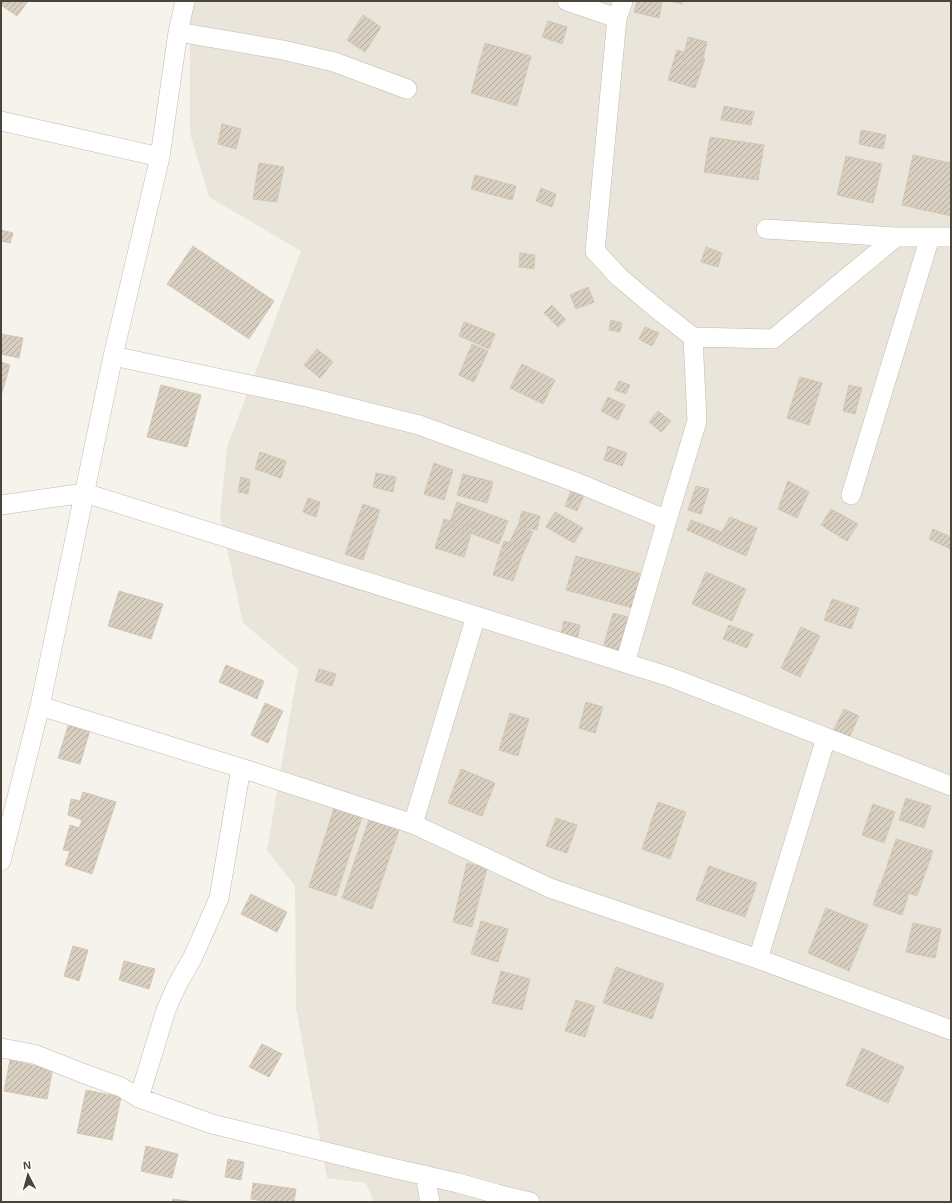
<svg xmlns="http://www.w3.org/2000/svg" width="952" height="1203" font-family="Helvetica,sans-serif">
<defs>
<pattern id="building-hatch" width="6" height="6" patternUnits="userSpaceOnUse"><rect width="6" height="6" fill="#d8cfc1"/><path d="M-1 1l2-2M0 6l6-6M5 7l2-2" fill="none" stroke="#b1aa9e"/></pattern>
</defs>
<rect width="100%" height="100%" fill="#f6f3ec"/>
<path fill="#eae5da" d="M 190,1 L 951,1 L 951,1202 L 374,1202 L 366,1183 L 327,1178 L 296,1008 L 295,886 L 267,850 L 298,669 L 243,623 L 220,516 L 227,447 L 301,251 L 209,197 L 190,133 Z"/>
<path fill="url(#building-hatch)" stroke="#d3c7b4" d="M 1,1 L 28,1 L 17,16 L 1,5 Z
M 637,1 L 662,1 L 659,18 L 634,12 Z
M 670,1 L 682,1 L 682,4 Z
M 363,15 L 381,27 L 365,52 L 347,40 Z
M 548,21 L 567,27 L 562,44 L 542,37 Z
M 688,37 L 707,42 L 700,71 L 681,66 Z
M 485,43 L 531,56 L 517,106 L 471,93 Z
M 677,50 L 705,59 L 695,88 L 668,80 Z
M 724,106 L 754,112 L 751,125 L 721,120 Z
M 222,124 L 241,129 L 236,149 L 218,144 Z
M 861,130 L 886,135 L 883,149 L 859,144 Z
M 710,137 L 764,145 L 758,180 L 704,172 Z
M 913,155 L 951,163 L 951,216 L 902,205 Z
M 846,156 L 882,164 L 873,203 L 837,195 Z
M 259,163 L 284,167 L 277,202 L 253,199 Z
M 475,175 L 516,186 L 512,200 L 471,189 Z
M 541,188 L 556,194 L 552,207 L 536,201 Z
M 1,230 L 13,233 L 10,243 L 1,241 Z
M 193,246 L 274,301 L 249,339 L 167,284 Z
M 706,247 L 722,253 L 718,267 L 701,262 Z
M 520,253 L 535,255 L 534,269 L 519,267 Z
M 588,287 L 594,302 L 576,309 L 570,295 Z
M 552,305 L 566,320 L 558,327 L 544,313 Z
M 611,320 L 622,323 L 620,332 L 609,330 Z
M 464,322 L 495,334 L 489,349 L 459,336 Z
M 645,327 L 659,333 L 652,346 L 639,339 Z
M 1,334 L 23,338 L 19,358 L 1,354 Z
M 472,344 L 488,351 L 474,382 L 459,375 Z
M 317,349 L 333,362 L 320,378 L 304,365 Z
M 1,362 L 10,365 L 1,396 Z
M 522,364 L 555,380 L 543,404 L 510,388 Z
M 800,377 L 822,383 L 809,425 L 787,418 Z
M 619,381 L 630,385 L 626,394 L 615,390 Z
M 161,385 L 201,395 L 187,447 L 147,437 Z
M 849,385 L 862,388 L 855,414 L 843,411 Z
M 608,397 L 625,405 L 618,420 L 601,411 Z
M 658,411 L 671,421 L 661,432 L 649,422 Z
M 608,446 L 627,453 L 622,466 L 604,460 Z
M 260,452 L 286,461 L 281,478 L 255,469 Z
M 434,463 L 453,470 L 444,500 L 424,494 Z
M 376,473 L 396,477 L 393,492 L 373,487 Z
M 463,474 L 493,482 L 487,503 L 457,495 Z
M 241,477 L 250,480 L 248,494 L 238,492 Z
M 788,481 L 809,492 L 797,518 L 778,509 Z
M 696,486 L 709,489 L 701,514 L 688,510 Z
M 572,488 L 585,493 L 577,511 L 565,506 Z
M 308,498 L 320,502 L 316,517 L 303,512 Z
M 457,502 L 508,521 L 499,544 L 449,525 Z
M 363,504 L 380,510 L 363,560 L 345,554 Z
M 831,509 L 858,524 L 847,541 L 821,525 Z
M 522,511 L 540,516 L 537,530 L 518,526 Z
M 555,512 L 583,528 L 574,543 L 546,527 Z
M 730,517 L 757,528 L 746,556 L 687,530 L 691,520 L 722,532 Z
M 444,519 L 473,527 L 464,557 L 435,548 Z
M 518,525 L 533,532 L 518,564 L 502,557 Z
M 933,529 L 951,537 L 951,549 L 929,539 Z
M 504,541 L 525,547 L 513,581 L 493,575 Z
M 576,556 L 642,574 L 633,608 L 566,590 Z
M 706,572 L 746,589 L 732,621 L 692,604 Z
M 119,591 L 163,604 L 151,639 L 108,626 Z
M 832,599 L 859,608 L 851,629 L 824,620 Z
M 613,613 L 628,617 L 618,652 L 603,648 Z
M 564,621 L 580,625 L 577,641 L 560,637 Z
M 729,625 L 753,634 L 747,648 L 723,639 Z
M 801,627 L 820,636 L 800,677 L 781,668 Z
M 226,665 L 264,681 L 257,699 L 219,682 Z
M 319,669 L 336,674 L 332,686 L 315,681 Z
M 586,702 L 603,707 L 595,733 L 579,728 Z
M 265,703 L 283,711 L 268,743 L 251,735 Z
M 844,709 L 859,716 L 849,738 L 833,731 Z
M 510,713 L 529,719 L 518,756 L 499,750 Z
M 69,723 L 90,730 L 80,764 L 58,758 Z
M 461,769 L 495,783 L 482,816 L 448,803 Z
M 83,792 L 116,802 L 92,874 L 65,865 L 70,851 L 63,850 L 70,825 L 79,828 L 82,820 L 68,815 L 71,799 L 80,801 Z
M 906,798 L 931,806 L 924,828 L 899,820 Z
M 336,802 L 364,811 L 336,896 L 309,887 Z
M 658,802 L 686,812 L 670,859 L 642,849 Z
M 873,804 L 895,812 L 884,843 L 862,835 Z
M 371,814 L 401,824 L 372,909 L 342,898 Z
M 556,818 L 577,825 L 567,853 L 546,846 Z
M 896,839 L 933,851 L 917,896 L 881,884 Z
M 467,863 L 487,868 L 472,927 L 453,922 Z
M 709,866 L 757,883 L 745,917 L 696,900 Z
M 880,884 L 909,893 L 902,915 L 873,905 Z
M 251,894 L 287,912 L 277,932 L 241,914 Z
M 826,908 L 868,925 L 849,971 L 808,953 Z
M 481,921 L 508,929 L 498,962 L 471,954 Z
M 913,923 L 941,929 L 935,958 L 906,952 Z
M 73,946 L 88,950 L 79,981 L 64,976 Z
M 124,961 L 155,969 L 149,989 L 119,980 Z
M 616,967 L 664,984 L 652,1019 L 603,1003 Z
M 501,971 L 530,979 L 522,1010 L 492,1003 Z
M 576,1000 L 595,1006 L 585,1037 L 565,1031 Z
M 262,1044 L 282,1054 L 269,1077 L 249,1067 Z
M 862,1048 L 904,1067 L 888,1103 L 846,1085 Z
M 10,1060 L 36,1066 L 37,1060 L 53,1067 L 47,1099 L 4,1091 Z
M 86,1090 L 121,1097 L 112,1140 L 77,1133 Z
M 146,1146 L 178,1154 L 172,1178 L 141,1171 Z
M 228,1159 L 244,1162 L 241,1180 L 225,1177 Z
M 253,1183 L 296,1189 L 294,1202 L 270,1202 L 251,1199 Z
M 173,1199 L 194,1202 L 172,1202 Z"/>
<g fill="none" stroke-linecap="round" stroke-linejoin="round">
<defs>
<path id="street" d="M 567,1 L 617,18
M 623,1 L 617,18 L 595,251 L 619,277 L 657,309 L 693,337
M 178,32 L 283,50 L 334,62 L 407,89
M 1,121 L 160,157
M 766,229 L 896,237 L 951,237
M 113,356 L 307,397 L 419,425 L 578,483 L 667,520
M 851,495 L 930,237
M 1,505 L 85,493 L 670,677 L 951,786
M 625,663 L 667,520 L 697,421 L 693,337 L 773,339 L 896,237
M 40,706 L 241,768 L 413,824 L 550,888 L 758,959 L 951,1030
M 413,824 L 476,616
M 1,861 L 40,706 L 113,356 L 160,157 L 178,32 L 185,1
M 758,959 L 826,738
M 1,1048 L 34,1054 L 82,1073 L 121,1087 L 139,1098 L 212,1124 L 379,1165 L 458,1183 L 497,1194 L 530,1202
M 139,1098 L 166,1010 L 177,985 L 193,957 L 219,898 L 241,768
M 425,1175 L 430,1202"/>
</defs>
<use href="#street" stroke="#c2bbae" stroke-width="20"/>
<use href="#street" stroke="#fff" stroke-width="19"/>
</g>
<rect width="952" height="1203" fill="none" stroke="#4b4439" stroke-width="4"/>
<g transform="translate(28 1175) rotate(354)" stroke="#ffffff" stroke-width="3" paint-order="stroke">
<path d="M0-3L7 15L0 10L-7 15Z" fill="#4b4439"/>
<text y="-6" font-size="11" font-weight="bold" text-anchor="middle" fill="#4b4439">N</text>
</g>
</svg>
